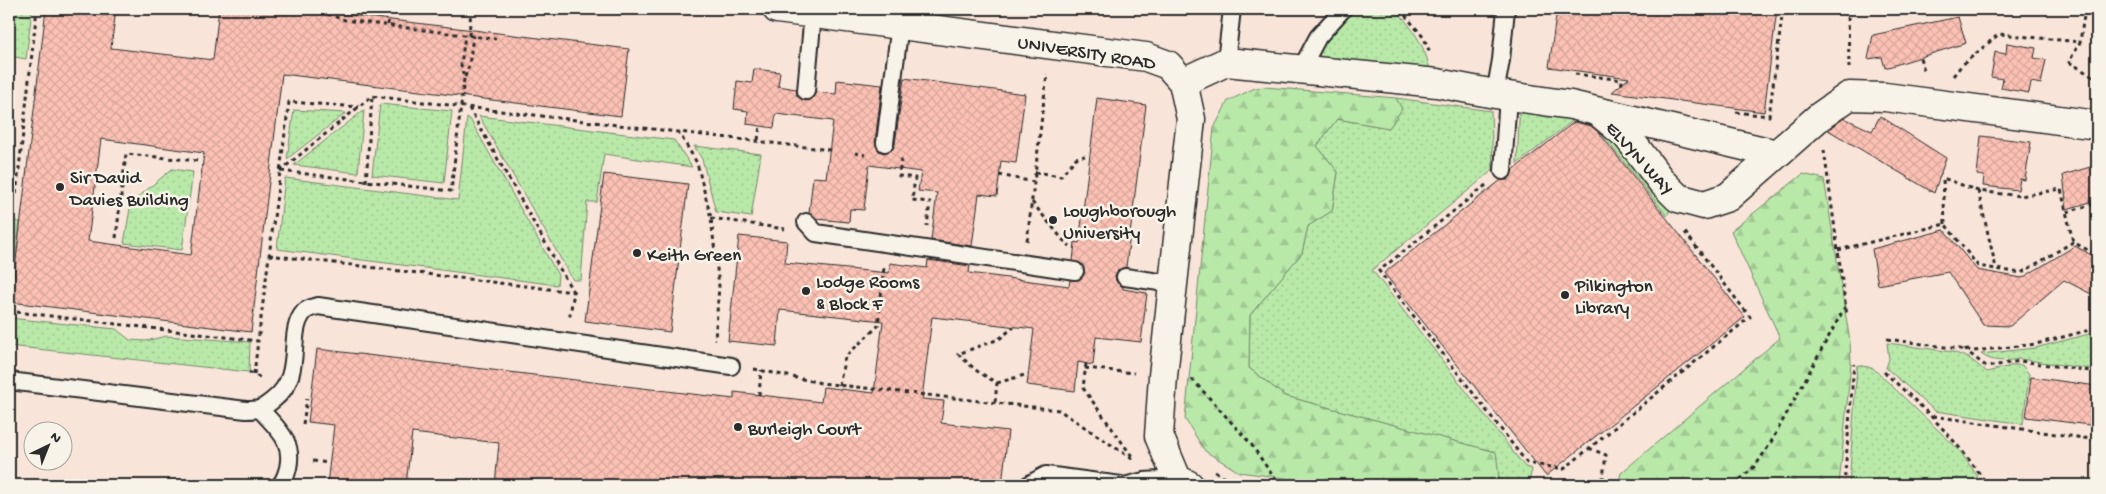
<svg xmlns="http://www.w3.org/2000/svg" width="2106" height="494" font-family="'Gochi Hand',sans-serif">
<defs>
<pattern id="grass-dots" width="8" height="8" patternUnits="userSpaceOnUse" patternTransform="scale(1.25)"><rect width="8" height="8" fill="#b9e9a9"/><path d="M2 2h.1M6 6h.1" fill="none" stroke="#9fc892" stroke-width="1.8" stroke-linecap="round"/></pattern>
<pattern id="forest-firs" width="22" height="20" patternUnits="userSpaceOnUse" patternTransform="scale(1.25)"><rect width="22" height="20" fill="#b9e9a9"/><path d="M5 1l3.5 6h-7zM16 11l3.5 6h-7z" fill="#9fc892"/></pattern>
<pattern id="building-cross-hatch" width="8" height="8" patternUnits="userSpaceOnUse" patternTransform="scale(1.25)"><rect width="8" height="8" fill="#fcc1b4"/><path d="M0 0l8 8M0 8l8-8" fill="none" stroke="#d8a69b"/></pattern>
</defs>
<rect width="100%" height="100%" fill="#f7f3e8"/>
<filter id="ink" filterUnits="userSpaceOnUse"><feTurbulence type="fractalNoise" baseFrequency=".02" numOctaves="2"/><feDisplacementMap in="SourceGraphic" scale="10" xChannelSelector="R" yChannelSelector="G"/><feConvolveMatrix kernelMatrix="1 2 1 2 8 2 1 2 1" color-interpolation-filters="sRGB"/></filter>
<g filter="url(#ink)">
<path fill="#f8e4d8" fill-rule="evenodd" d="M 9,9 L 2097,9 L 2097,485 L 9,485 ZM 32,432 L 62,432 L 62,462 L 32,462 Z"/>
<path fill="url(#grass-dots)" stroke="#728a6a" d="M 9,9 L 32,9 L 26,59 L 9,56 Z
M 1353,9 L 1395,9 C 1414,29 1428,50 1431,78 L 1313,65 L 1322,46 Z
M 1396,98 L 1491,111 L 1493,170 L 1372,270 L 1525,467 L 1532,469 L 1530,478 L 1521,485 L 1500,485 L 1495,452 L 1285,396 L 1249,368 L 1250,315 L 1302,253 L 1308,226 L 1332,211 L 1338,172 L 1317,146 L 1337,119 L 1389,128 L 1402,109 Z
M 1520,101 L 1597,114 L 1676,198 L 1667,216 L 1584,112 L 1517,164 Z
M 380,104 L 452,111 L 444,183 L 372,175 Z
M 294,110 L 346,113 L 287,159 Z
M 364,110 L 358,173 L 294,165 Z
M 479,116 L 674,140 L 692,167 L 604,154 L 597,202 L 587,202 L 581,280 L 573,280 Z
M 467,118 L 470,119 L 558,275 L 557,285 L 277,249 L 285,178 L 458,200 Z
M 694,146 L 761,154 L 751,217 L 716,212 L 702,159 Z
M 172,169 L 193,172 L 182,250 L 124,243 L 131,203 Z
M 9,220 L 20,222 L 16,257 L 9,257 Z
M 9,318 L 116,329 L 130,340 L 146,341 L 166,336 L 250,342 L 249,372 L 9,346 Z
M 2097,332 L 2097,370 L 2020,359 C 2005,361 1993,363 1981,354 L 2035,348 Z
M 1887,343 L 1953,352 L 1969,358 L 1987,372 L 2014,365 L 2022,365 L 2029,374 L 2023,424 L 1935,411 L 1886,368 L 1889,359 Z
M 1857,365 L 1873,368 L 1959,450 L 1978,477 L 1962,485 L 1849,485 Z"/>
<path fill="url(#forest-firs)" stroke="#728a6a" d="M 1265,87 L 1396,98 L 1402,109 L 1389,128 L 1337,119 L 1317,146 L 1338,172 L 1332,211 L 1308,226 L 1302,253 L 1250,315 L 1249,368 L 1285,396 L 1496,452 L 1500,485 L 1337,485 L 1239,472 L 1205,451 L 1185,419 L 1214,128 L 1228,101 L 1255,88 Z
M 1803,174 L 1824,179 L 1850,342 L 1851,363 L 1839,485 L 1618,485 L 1621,473 L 1780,338 L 1731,231 Z"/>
<path fill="url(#building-cross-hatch)" stroke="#2b2b2b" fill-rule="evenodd" d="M 46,9 L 116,9 L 111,48 L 213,60 L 219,9 L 301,9 L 629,49 L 621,116 L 282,74 L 251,332 L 11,302 ZM 101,139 L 204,153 L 191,255 L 88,241 Z
M 1557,9 L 1777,9 L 1764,112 L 1612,92 L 1629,78 L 1549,67 Z
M 1958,17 L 1966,43 L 1885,68 L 1882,57 L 1868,59 L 1873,35 Z
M 2007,43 L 2036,48 L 2034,58 L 2046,60 L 2041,84 L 2031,82 L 2029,93 L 2001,88 L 2003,79 L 1991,77 L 1995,52 L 2006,54 Z
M 754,69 L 780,72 L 778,86 L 796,89 L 797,96 L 805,101 L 811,100 L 816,92 L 836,94 L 837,80 L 882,85 L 875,142 L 879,151 L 884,153 L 893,149 L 895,144 L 904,78 L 1025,94 L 1016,163 L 1001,161 L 997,196 L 979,194 L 972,246 L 931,240 L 937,193 L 918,191 L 921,172 L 869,165 L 864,210 L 850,209 L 849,222 L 816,219 L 809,213 L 813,177 L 826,178 L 833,121 L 776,114 L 774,128 L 747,124 L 748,111 L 734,109 L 737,81 L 752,83 Z
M 1097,98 L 1146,105 L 1126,267 L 1118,270 L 1115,276 L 1116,281 L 1123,287 L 1123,289 L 1147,293 L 1141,342 L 1096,337 L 1093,365 L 1078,362 L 1075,391 L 1027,385 L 1034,329 L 932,317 L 922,399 L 944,401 L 941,423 L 1008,431 L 1002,485 L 495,485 L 499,443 L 412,433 L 406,485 L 327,485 L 334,425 L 308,422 L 317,349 L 734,399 L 734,392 L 821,402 L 823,387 L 874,393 L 883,321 L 780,310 L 777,346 L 728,341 L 739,236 L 787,241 L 785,263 L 889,273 L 890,263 L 927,268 L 928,260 L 970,266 L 969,273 L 1069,286 L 1070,280 L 1079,280 L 1085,273 L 1082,264 L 1073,261 L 1075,242 L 1079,243 Z
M 1880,116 L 1946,158 L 1934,193 L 1828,130 L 1844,118 L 1872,131 Z
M 1574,122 L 1591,126 L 1599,133 L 1745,317 L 1546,476 L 1384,273 L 1501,180 L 1508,180 L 1513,170 Z
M 1981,136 L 2031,142 L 2025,180 L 2020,179 L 2018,190 L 1983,186 L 1984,176 L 1977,175 Z
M 2097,165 L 2097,200 L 2067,209 L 2063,175 Z
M 604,174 L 688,184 L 670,332 L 585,321 Z
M 1944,230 L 1977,270 L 2022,278 L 2075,246 L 2097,258 L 2097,297 L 2064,280 L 2010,326 L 1983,325 L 1948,272 L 1878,285 L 1872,249 Z
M 2031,377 L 2097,386 L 2097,426 L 2026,417 Z"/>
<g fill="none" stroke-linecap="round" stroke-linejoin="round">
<defs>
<path id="lane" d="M 1226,62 L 1232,9
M 1301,69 L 1318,37 L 1343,9
M 806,91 L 813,13
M 1495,94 L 1501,60 L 1506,9
M 885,143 L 900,24
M 1503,171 L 1508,96
M 806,222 L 816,233 L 1075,271
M 1125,277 L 1173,284
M 9,381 L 246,410 C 260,410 262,409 273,400 C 306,375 285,334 304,312 C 308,308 314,307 318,306 L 731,366
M 261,410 C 277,429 294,440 288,468 C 286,475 285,480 280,485
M 1028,485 L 1046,475 L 1121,485
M 1128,485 L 1144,481 L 1177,479"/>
<path id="street" d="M 777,9 L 1146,57 L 1168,65 L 1183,82 L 1191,119 L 1163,376 L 1159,436 L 1177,479 L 1189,485
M 1183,82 L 1226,62 L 1437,83 L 1495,94 L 1571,105 L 1777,154
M 1602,115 L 1627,136 L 1662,182 L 1678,198 L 1704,205 L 1728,197 L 1819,117 L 1849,96 L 1885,97 L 2097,125"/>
</defs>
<use href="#lane" stroke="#2b2b2b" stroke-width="20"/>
<use href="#street" stroke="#2b2b2b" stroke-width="31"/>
<path stroke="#2b2b2b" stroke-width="3" stroke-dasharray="4 4" stroke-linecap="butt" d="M 312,9 L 345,20 L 496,39
M 1400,9 L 1424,38 L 1430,53
M 1848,9 L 1849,68
M 2085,9 L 2080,42 L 2069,62 L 2097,79
M 388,25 L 389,9
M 469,36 L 471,9
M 1920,58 L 1925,73
M 1575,74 L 1622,80 L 1621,89
M 1953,76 L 1961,66 L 1999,34 L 2080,42
M 465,77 L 469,66 L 473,36
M 469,108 L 573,292
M 1736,112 L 1769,116 L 1783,9
M 678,131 L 697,163 L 711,218 L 719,286 L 715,340
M 758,140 L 760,126
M 1824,150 L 1847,316
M 855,153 L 865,155
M 901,159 L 899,176 L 915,178 L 912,200 L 930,202 L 927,226
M 280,171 L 372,96 L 831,150
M 281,171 L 451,191 L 464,79 L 461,65 L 465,35
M 1035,172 L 1061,176 L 1076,158 L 1085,156
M 999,175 L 1034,182
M 366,182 L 372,97
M 1486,185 L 1379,271 L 1527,463 L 1564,469 L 1750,317 L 1684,231
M 1978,191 L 1996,268
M 9,194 L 16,195 L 37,9
M 1032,202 L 1063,240 L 1070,246
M 2067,212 L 2097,203
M 711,218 L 785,229
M 1945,224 L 1943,178 L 1978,191 L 2020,196 L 2061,189 L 2073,242
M 116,238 L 126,154 L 199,161
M 1027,241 L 1047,74
M 1838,250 L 1945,224 L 1978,266 L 2021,273 L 2073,242 L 2097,255
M 269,255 L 574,292 L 569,320
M 9,311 L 258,341 L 289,102 L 359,107
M 1887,339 L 1974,351 L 2036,344 L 2097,328
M 1964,349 L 1987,367 L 2020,361 L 2097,372
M 1086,364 L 1083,388 L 1134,459
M 1085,368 L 1134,373
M 754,369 L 821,383 L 1059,410 L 1134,460
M 249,372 L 261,378
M 1884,372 C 1923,407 1954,437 1984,480 L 1974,485
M 254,374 L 258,341
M 1192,379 L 1251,444 L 1279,485
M 997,383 L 1028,374
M 839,385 L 845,357 L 878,326 L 884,267
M 759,395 L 761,370
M 995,402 L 997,383 L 977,371 L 958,354 L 999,339 L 1014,327
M 1933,416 L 2097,440
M 303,424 L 307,398
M 1589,448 L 1606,455 L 1602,485
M 313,461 L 329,463
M 1215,471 L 1231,483 L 1250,485
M 1734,485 L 1756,465 L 1770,444 L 1846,305
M 1844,485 L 1854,364"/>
<use href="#lane" stroke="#f7f3e8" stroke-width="16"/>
<use href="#street" stroke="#f7f3e8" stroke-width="28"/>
</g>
</g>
<g fill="#2b2b2b" stroke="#f7f3e8" stroke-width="2">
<circle cx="60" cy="187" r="5"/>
<circle cx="1053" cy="220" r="5"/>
<circle cx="637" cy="253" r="5"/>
<circle cx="806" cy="291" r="5"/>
<circle cx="1565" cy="295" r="5"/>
<circle cx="738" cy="427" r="5"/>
</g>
<g text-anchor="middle" stroke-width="5" stroke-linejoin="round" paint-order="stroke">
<g font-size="19" fill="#2b2b2b" stroke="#f7f3e8">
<text transform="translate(1087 51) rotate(9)" y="7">UNIVERSITY ROAD</text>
<text transform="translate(1641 157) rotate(48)" y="7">ELVYN WAY</text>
</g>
<g font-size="19" fill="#2b2b2b" stroke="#f7f3e8" text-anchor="start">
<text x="70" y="183">Sir David<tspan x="70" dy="22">Davies Building</tspan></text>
<text x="1063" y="216">Loughborough<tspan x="1063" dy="22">University</tspan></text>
<text x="647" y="260">Keith Green</text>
<text x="816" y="287">Lodge Rooms<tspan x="816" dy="22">&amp; Block F</tspan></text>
<text x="1575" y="291">Pilkington<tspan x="1575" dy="22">Library</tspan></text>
<text x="748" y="434">Burleigh Court</text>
</g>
</g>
<rect width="2106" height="494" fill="none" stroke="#f7f3e8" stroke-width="30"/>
<rect x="15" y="15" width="2076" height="464" fill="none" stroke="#2b2b2b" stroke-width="2" filter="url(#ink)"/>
<g transform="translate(48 446) rotate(43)"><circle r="24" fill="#f7f3e8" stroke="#a5a39c"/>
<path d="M0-4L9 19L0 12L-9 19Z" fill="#2b2b2b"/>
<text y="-8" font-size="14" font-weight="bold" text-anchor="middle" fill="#2b2b2b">N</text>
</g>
</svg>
